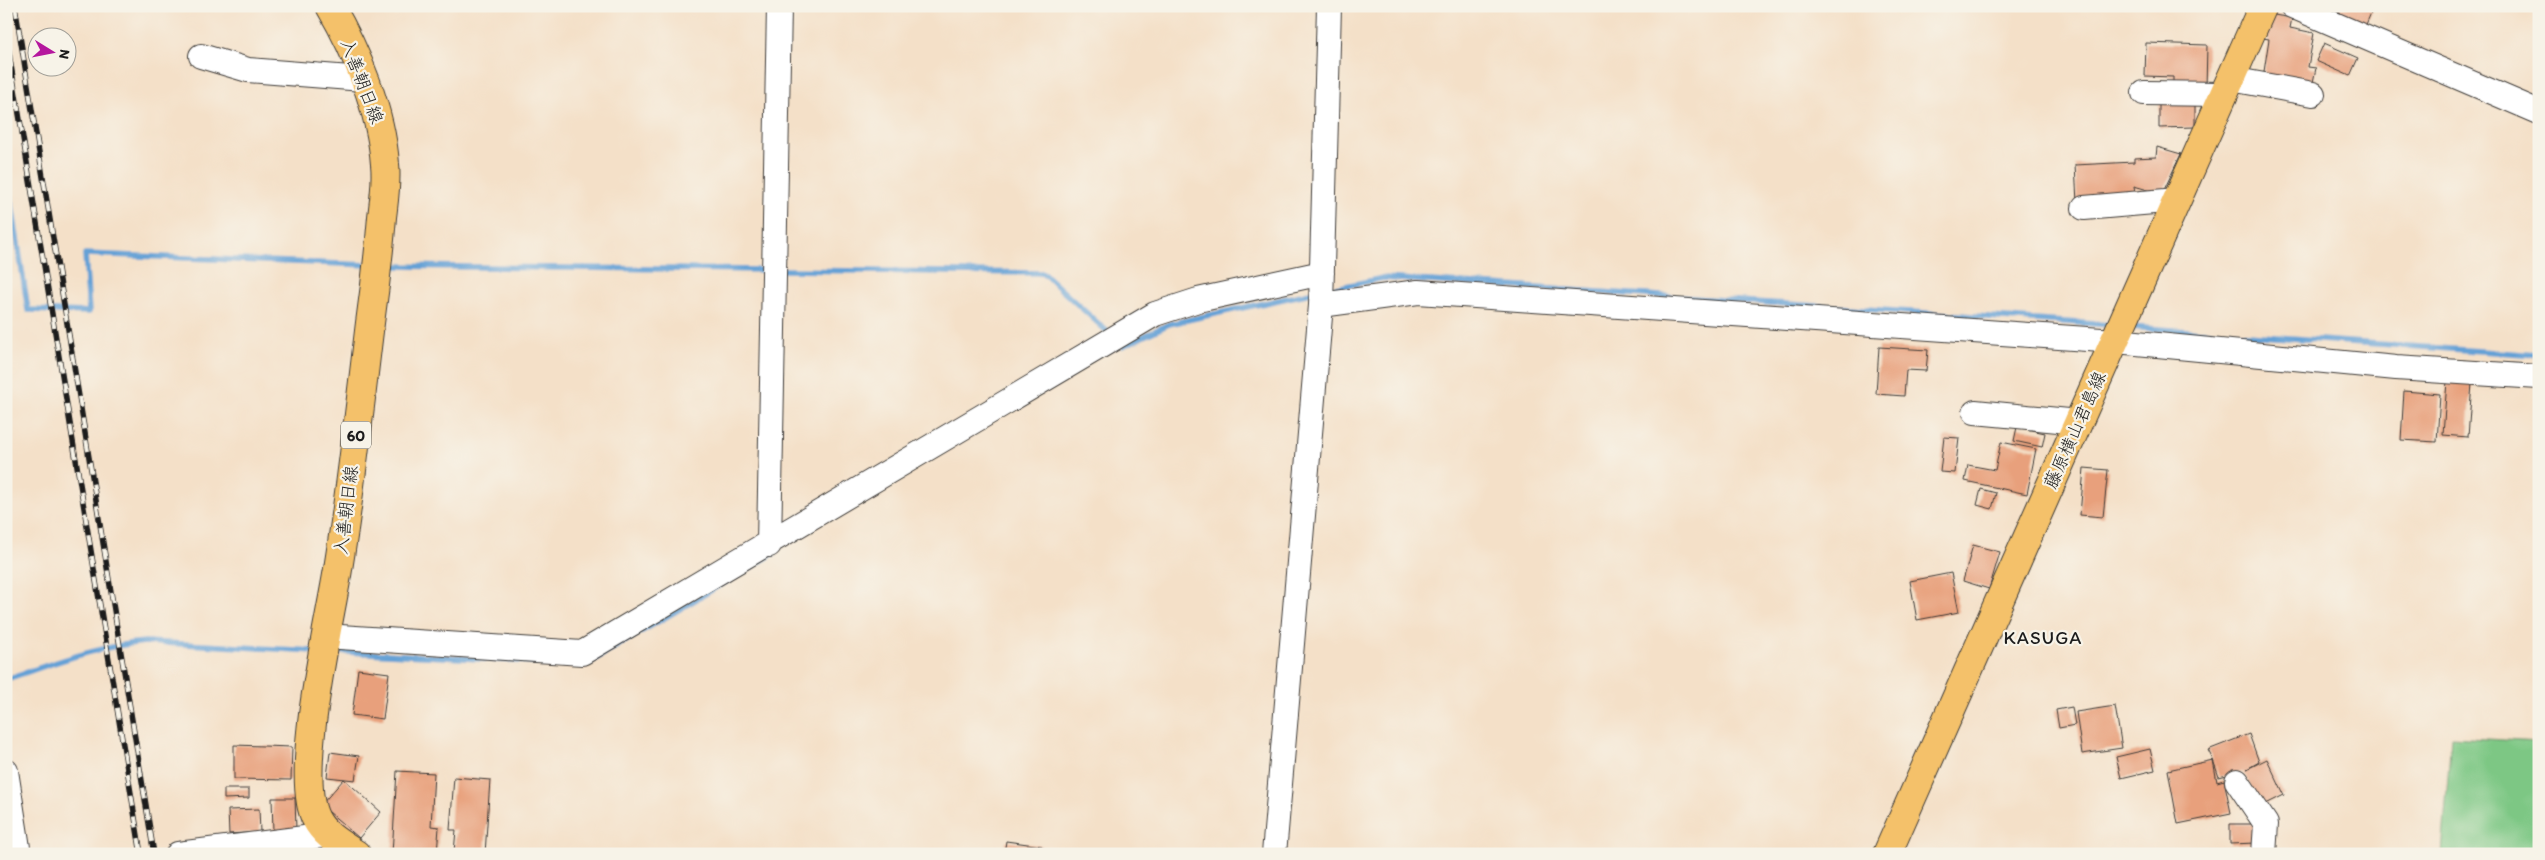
<svg xmlns="http://www.w3.org/2000/svg" width="2545" height="860" font-family="Itim,'Klee One',sans-serif">
<rect width="100%" height="100%" fill="#f7f3e8"/>
<filter id="ink" filterUnits="userSpaceOnUse"><feTurbulence type="fractalNoise" baseFrequency=".02" numOctaves="2"/><feDisplacementMap in="SourceGraphic" scale="10" xChannelSelector="R" yChannelSelector="G"/><feConvolveMatrix kernelMatrix="1 2 1 2 8 2 1 2 1" color-interpolation-filters="sRGB"/></filter>
<filter id="wash" filterUnits="userSpaceOnUse"><feTurbulence type="fractalNoise" baseFrequency=".0096" numOctaves="4" result="noise"/><feDisplacementMap in="SourceGraphic" scale="20" xChannelSelector="R" yChannelSelector="G"/><feGaussianBlur stdDeviation="1.12" result="paint"/><feColorMatrix in="noise" values="0 0 0 0 0 0 0 0 0 0 0 0 0 0 0 0 0 1.4 0 .05"/><feComposite in="paint" operator="in"/></filter>
<g filter="url(#wash)">
<rect width="100%" height="100%" fill="#f4e0c8"/>
<path fill="#7dc784" stroke="#4c7250" d="M 2451,737 L 2539,742 L 2539,854 L 2442,854 Z"/>
<g fill="none" stroke-linecap="round" stroke-linejoin="round">
<path stroke="#65a1d6" stroke-width="5.5" d="M 6,197 L 11,198 L 28,310 L 89,312 L 85,254 L 370,265
M 384,266 L 770,270
M 779,270 L 1043,273 L 1111,335
M 1327,290 L 1383,278 L 2112,325
M 2129,327 L 2539,355
M 1123,346 L 1169,324 L 1315,292
M 330,651 L 558,663
M 583,663 L 590,662 L 773,554
M 6,679 C 52,664 98,646 145,642 L 316,651"/>
</g>
<g id="blocks">
<path fill="#e8a07b" d="M 2312,6 L 2374,6 L 2364,29 Z
M 2268,14 L 2292,18 L 2290,28 L 2314,33 L 2308,67 L 2316,68 L 2312,87 L 2263,78 L 2269,39 L 2263,38 Z
M 2146,43 L 2207,45 L 2206,88 L 2173,87 L 2173,77 L 2145,76 Z
M 2324,43 L 2358,58 L 2350,76 L 2316,61 Z
M 2159,103 L 2195,103 L 2195,127 L 2159,128 Z
M 2157,147 L 2181,154 L 2162,194 L 2134,186 L 2136,200 L 2077,203 L 2075,165 L 2134,162 L 2134,158 L 2156,157 Z
M 1879,347 L 1928,350 L 1926,371 L 1906,370 L 1904,396 L 1876,394 Z
M 2447,381 L 2472,383 L 2468,437 L 2443,435 Z
M 2404,391 L 2440,394 L 2437,442 L 2401,440 Z
M 2017,427 L 2045,433 L 2042,447 L 2014,441 Z
M 1944,437 L 1959,438 L 1955,473 L 1940,472 Z
M 2001,442 L 2036,449 L 2027,494 L 1965,481 L 1968,465 L 1995,470 Z
M 2084,468 L 2108,470 L 2103,517 L 2080,515 Z
M 1981,489 L 1996,493 L 1992,509 L 1977,505 Z
M 1973,545 L 2000,552 L 1989,589 L 1963,581 Z
M 1951,573 L 1959,612 L 1917,620 L 1910,581 Z
M 358,669 L 389,673 L 383,719 L 352,715 Z
M 2115,706 L 2122,748 L 2082,754 L 2076,712 Z
M 2072,707 L 2075,725 L 2059,728 L 2056,710 Z
M 2249,734 L 2259,762 L 2247,769 L 2267,759 L 2284,795 L 2260,807 L 2243,771 L 2219,777 L 2213,760 L 2217,782 L 2224,780 L 2231,813 L 2178,824 L 2168,770 L 2213,760 L 2208,750 Z
M 234,745 L 292,747 L 291,780 L 234,779 Z
M 2150,749 L 2155,770 L 2121,778 L 2116,757 Z
M 330,752 L 359,756 L 355,780 L 327,777 Z
M 397,771 L 434,773 L 431,826 L 439,827 L 437,854 L 392,854 Z
M 454,777 L 490,780 L 485,854 L 454,852 L 456,830 L 450,830 Z
M 344,779 L 381,812 L 359,838 L 321,805 Z
M 224,789 L 249,789 L 249,798 L 224,799 Z
M 272,798 L 295,798 L 296,830 L 273,831 Z
M 259,809 L 260,832 L 229,834 L 228,810 Z
M 2230,824 L 2257,824 L 2257,843 L 2230,844 Z
M 1006,841 L 1042,846 L 1041,854 L 1004,854 Z"/>
</g>
</g>
<g filter="url(#ink)">
<use href="#blocks" fill-opacity="0" stroke="#3c3936" stroke-width="1"/>
<g fill="none" stroke-linecap="round" stroke-linejoin="round">
<defs>
<path id="minor" d="M 2292,6 L 2539,112
M 201,56 L 248,70 L 363,79
M 2231,79 L 2313,94
M 2144,93 L 2224,94
M 2084,208 L 2177,200
M 1321,305 L 1418,292 L 2116,341 L 2396,368 L 2539,377
M 1975,412 L 2079,422
M 769,545 L 779,6
M 325,636 L 582,653 L 1155,314 L 1198,300 L 1322,273
M 6,771 L 19,854
M 2237,781 L 2266,824 L 2264,854
M 178,854 L 328,835
M 1274,854 L 1321,305 L 1329,6"/>
<path id="major" d="M 330,6 C 357,52 381,111 385,164 C 387,181 384,200 382,217 C 379,253 375,288 370,323 C 360,405 351,488 338,569 C 330,621 293,776 316,819 C 324,835 341,844 356,854
M 1887,854 L 2263,6"/>
</defs>
<use href="#minor" stroke="#3c3936" stroke-width="26"/>
<use href="#major" stroke="#3c3936" stroke-width="30"/>
<use href="#minor" stroke="#fff" stroke-width="24"/>
<use href="#major" stroke="#f4c16a" stroke-width="28"/>
<defs>
<path id="rail" d="M 15,6 L 154,854
M 6,35 L 141,854"/>
</defs>
<use href="#rail" stroke="#1c1c1c" stroke-width="5.5"/>
<use href="#rail" stroke="#f7f3e8" stroke-width="4" stroke-dasharray="11" stroke-linecap="butt"/>
</g>
</g>
<g text-anchor="middle" stroke-width="4.5" stroke-linejoin="round" paint-order="stroke">
<rect fill="#f7f3e8" stroke="#5e5c59" stroke-width="1" x="341" y="421.5" width="30" height="27" rx="4"/>
<g font-size="16" font-weight="bold" fill="#1c1c1c">
<text x="356" y="441">60</text>
</g>
<g font-size="18" fill="#1c1c1c" stroke="#f7f3e8">
<text transform="translate(362 81) rotate(69)" y="6">入善朝日線</text>
<text transform="translate(2075 430) rotate(-66)" y="6">藤原横山君島線</text>
<text transform="translate(346 510) rotate(-83)" y="6">入善朝日線</text>
</g>
<g font-size="19" letter-spacing="1" fill="#1c1c1c" stroke="#f7f3e8">
<text x="2043" y="644">KASUGA</text>
</g>
</g>
<rect width="2545" height="860" fill="none" stroke="#f7f3e8" stroke-width="25"/>
<g transform="translate(52 52) rotate(100)"><circle r="24" fill="#f7f3e8" stroke="#9f9d96"/>
<path d="M0-4L9 19L0 12L-9 19Z" fill="#b5179e"/>
<text y="-8" font-size="14" font-weight="bold" text-anchor="middle" fill="#1c1c1c">N</text>
</g>
</svg>
